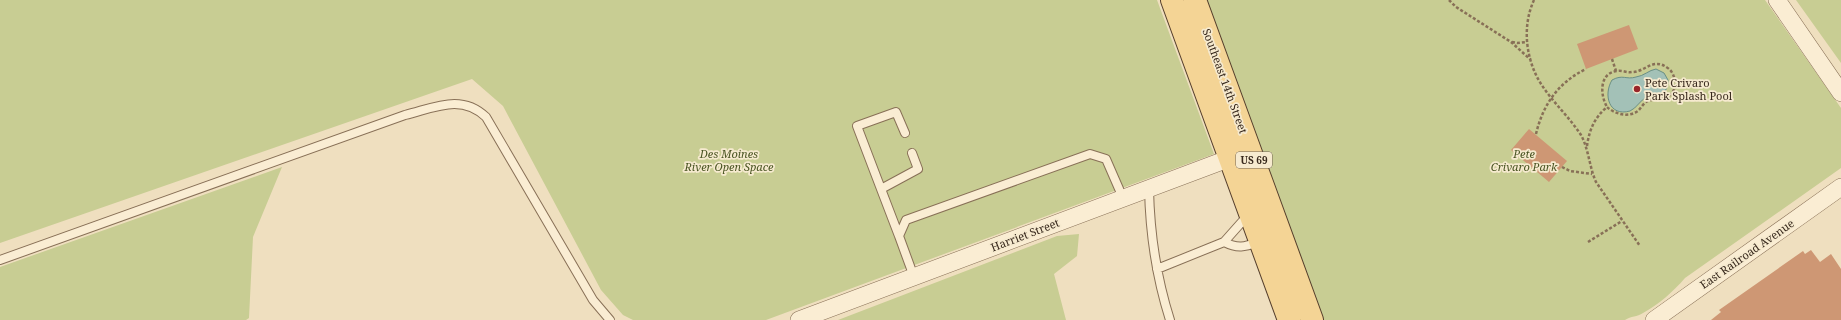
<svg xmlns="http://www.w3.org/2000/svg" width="1841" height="320" font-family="'Noto Serif',serif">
<rect width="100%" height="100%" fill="#efdfbf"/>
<path fill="#c8cd93" d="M 0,0 L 1157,0 L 1214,154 L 766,320 L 633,320 L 623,315 L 601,290 L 503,106 L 472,79 L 0,243 Z
M 1207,0 L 1765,0 L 1841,108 L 1841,168 L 1685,278 C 1673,292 1659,304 1643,313 C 1637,317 1631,316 1625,320 L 1322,320 Z
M 1796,0 L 1841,0 L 1841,63 Z
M 282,167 L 253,237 L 249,318 L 246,320 L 0,320 L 0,267 Z
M 1079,234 L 1077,256 L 1054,274 L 1066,320 L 838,320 L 1057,236 Z"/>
<path fill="#a3c1b7" stroke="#6a8f84" d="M 1656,69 L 1664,73 L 1668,80 C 1668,95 1659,95 1647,97 C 1640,100 1637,108 1630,111 C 1609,117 1603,95 1612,80 C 1623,74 1626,80 1636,77 C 1644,76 1649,70 1656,69 Z"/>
<path fill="#ce9774" d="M 1629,25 L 1638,49 L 1586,69 L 1577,44 Z
M 1529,129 L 1567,161 L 1549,182 L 1511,150 Z
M 1811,250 L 1820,262 L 1831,254 L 1841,269 L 1841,320 L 1711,320 L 1721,312 L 1719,310 L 1803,251 L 1805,254 Z"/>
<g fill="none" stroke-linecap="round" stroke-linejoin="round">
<defs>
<path id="service" d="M 905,133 L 896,112 L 857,126 L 881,189 L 918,169 L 912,153
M 881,189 L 899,236
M 1149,189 C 1150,235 1156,276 1170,320
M 1224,242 C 1238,249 1244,247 1259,242
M 0,260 L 405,115 C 434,108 461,93 486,117 L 593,300 L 610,320
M 1157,269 L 1224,242 L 1248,215
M 914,277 L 899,236 L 906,220 L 1090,154 L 1106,159 L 1123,198"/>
<path id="minor" d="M 1777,0 L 1841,93
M 799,320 L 1241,154
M 1654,320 L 1841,187"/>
<path id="primary" d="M 1172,0 L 1289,320
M 1195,0 L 1312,320"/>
</defs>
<use href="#service" stroke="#887057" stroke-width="10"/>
<use href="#minor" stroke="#887057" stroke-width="18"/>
<use href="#primary" stroke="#553e2c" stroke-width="24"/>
<path stroke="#887057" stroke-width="2.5" stroke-dasharray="3 2" stroke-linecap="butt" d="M 1449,0 L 1456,7 L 1511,42 L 1531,60
M 1534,0 C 1523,24 1525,53 1537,77 C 1548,98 1568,115 1581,135 C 1589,150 1589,166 1596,182 L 1640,246
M 1512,42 L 1517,43 L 1527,42
M 1612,59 L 1616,71
M 1536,134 C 1543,104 1559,82 1586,69
M 1587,146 C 1589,131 1594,118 1607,107 C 1615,114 1628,118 1638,111 C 1641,108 1643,104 1646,102 C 1653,97 1676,103 1675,82 C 1675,78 1672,71 1669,69 C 1653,56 1646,72 1632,72 C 1627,73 1622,70 1617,71 C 1599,73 1600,95 1607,107
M 1562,167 L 1570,171 L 1592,174
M 1588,242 L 1622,221"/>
<use href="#service" stroke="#faedd3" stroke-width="8"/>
<use href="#minor" stroke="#faedd3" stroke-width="17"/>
<use href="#primary" stroke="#f4d495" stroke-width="22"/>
</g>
<circle fill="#99252a" stroke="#f6eacf" stroke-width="1.5" cx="1637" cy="89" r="4"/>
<g text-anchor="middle" stroke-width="3.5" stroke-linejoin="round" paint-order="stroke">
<rect fill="#f6eacf" stroke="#706252" stroke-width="1" x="1236" y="152" width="36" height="16" rx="3"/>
<g font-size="10" font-weight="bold" fill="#37281c">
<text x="1254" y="164">US 69</text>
</g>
<g font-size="11" fill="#37281c" stroke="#f6eacf">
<text transform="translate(1225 81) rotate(70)" y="4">Southeast 14th Street</text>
<text transform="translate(1025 235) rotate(-21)" y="4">Harriet Street</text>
<text transform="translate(1747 254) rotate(-35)" y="4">East Railroad Avenue</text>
</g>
<g font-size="11" fill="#37281c" stroke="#f6eacf" text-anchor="start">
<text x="1645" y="87">Pete Crivaro<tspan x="1645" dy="13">Park Splash Pool</tspan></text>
</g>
<g font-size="11" font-style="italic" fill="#495422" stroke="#f6eacf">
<text x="729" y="158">Des Moines<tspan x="729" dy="13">River Open Space</tspan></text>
<text x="1524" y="158">Pete<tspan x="1524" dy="13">Crivaro Park</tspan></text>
</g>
</g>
</svg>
